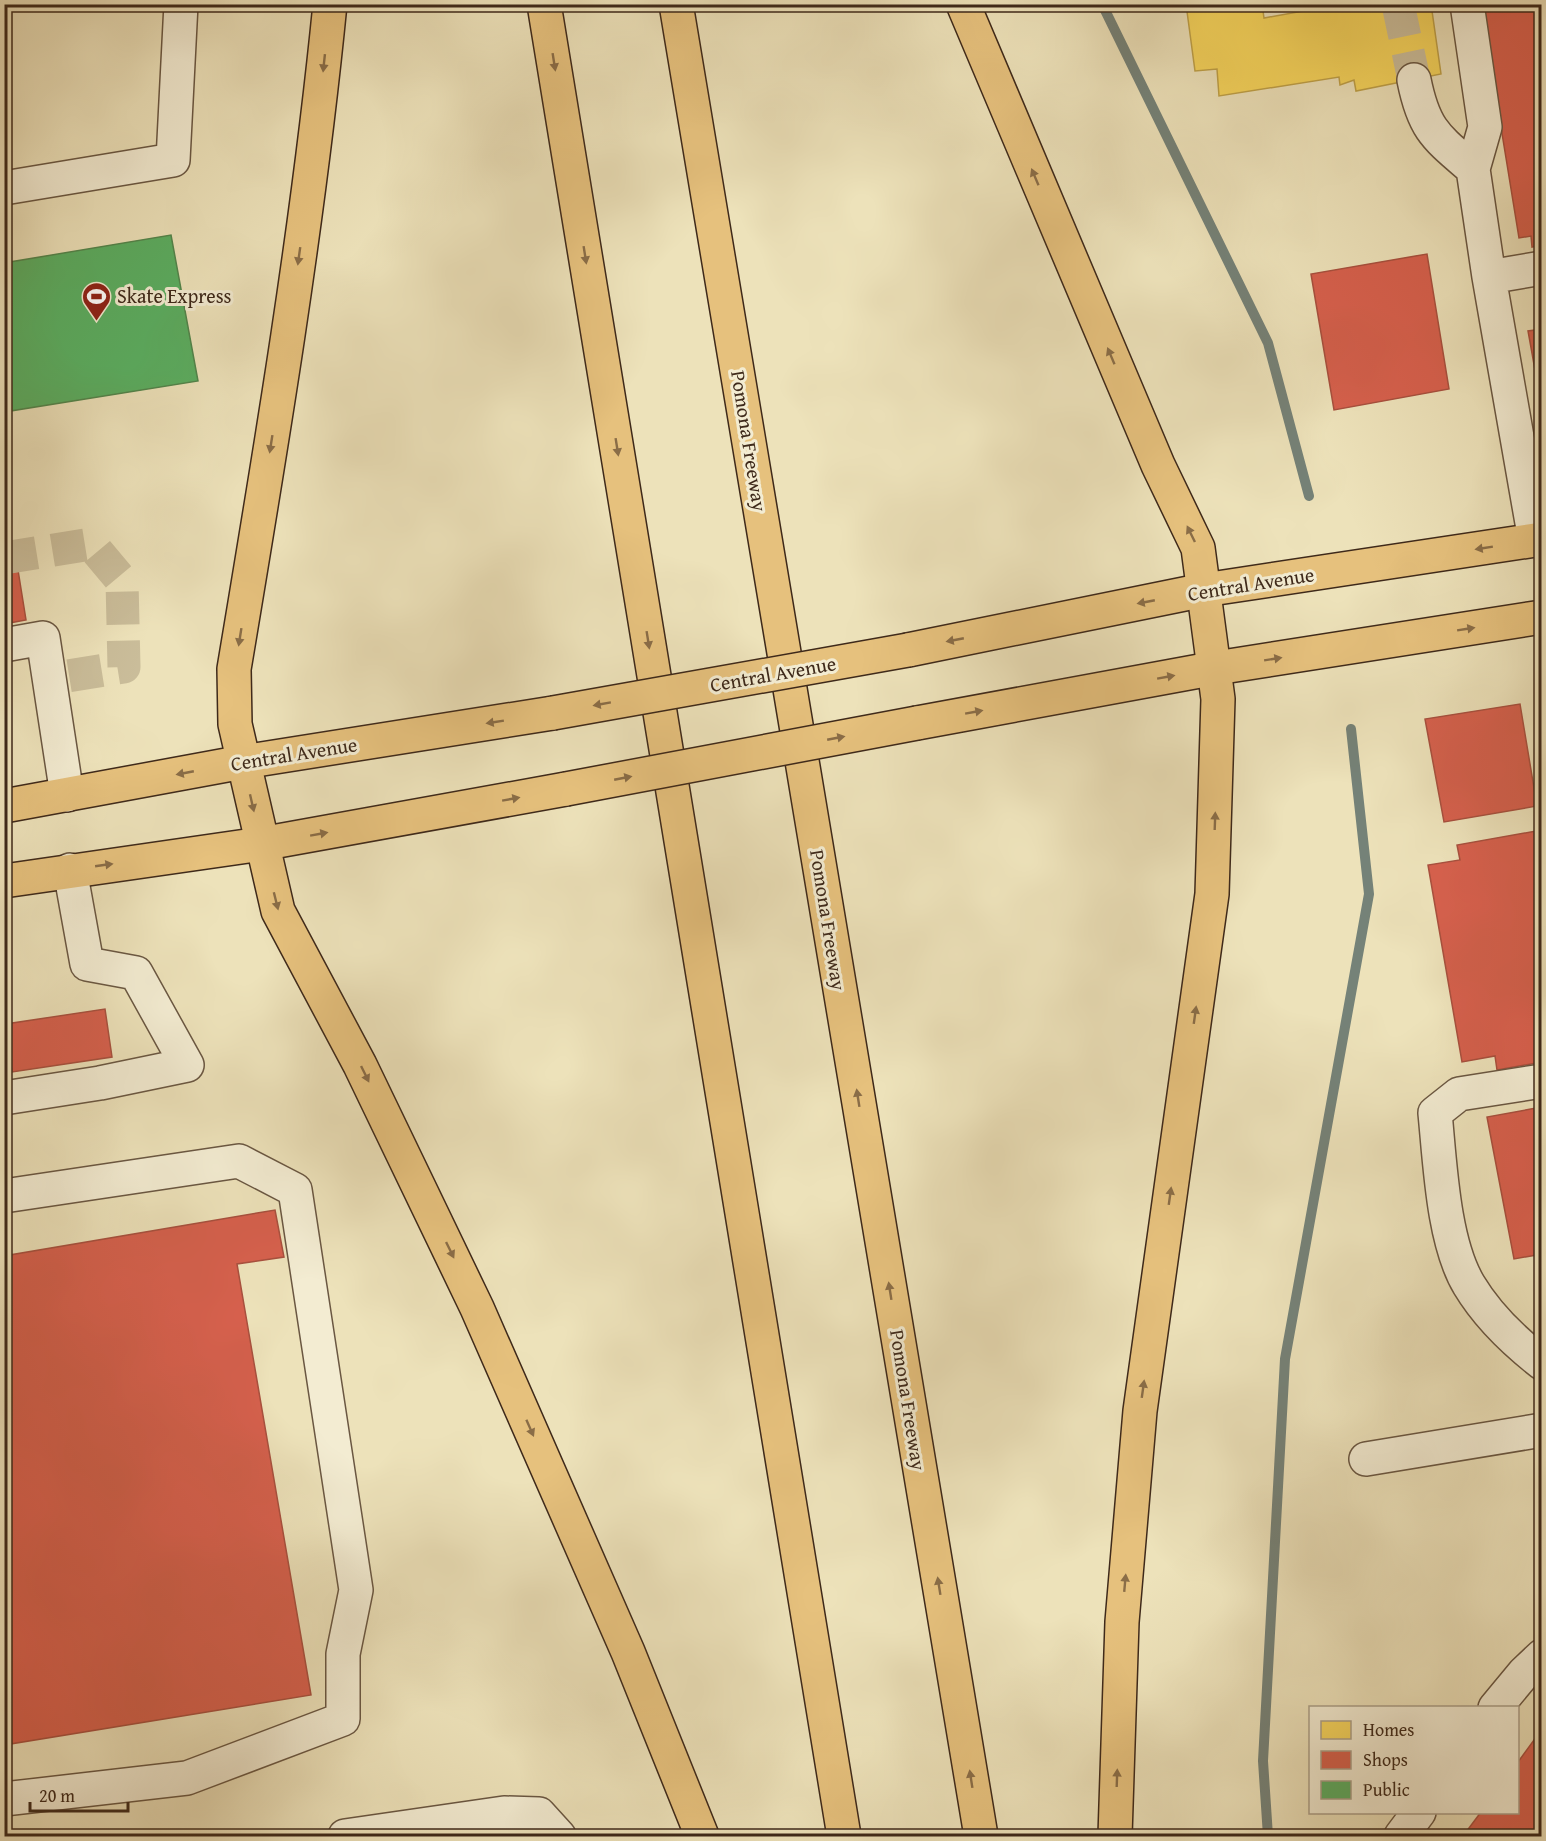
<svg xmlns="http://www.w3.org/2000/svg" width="1546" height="1841" font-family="'Gentium Book Plus',serif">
<rect width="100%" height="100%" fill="#ede2ba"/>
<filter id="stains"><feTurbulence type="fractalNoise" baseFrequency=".00333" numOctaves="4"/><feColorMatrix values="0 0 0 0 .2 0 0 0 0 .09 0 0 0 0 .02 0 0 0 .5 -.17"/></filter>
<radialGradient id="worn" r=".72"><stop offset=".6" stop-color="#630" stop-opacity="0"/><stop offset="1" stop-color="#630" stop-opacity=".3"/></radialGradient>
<path fill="#f6d55c" stroke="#bfa148" stroke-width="1.5" d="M 1186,4 L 1262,4 L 1264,18 L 1342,4 L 1431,4 L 1441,74 L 1356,91 L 1354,80 L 1340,85 L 1339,77 L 1219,96 L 1217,69 L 1195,71 Z"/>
<path fill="#d6604d" stroke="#a8503e" stroke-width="1.5" d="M 1481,4 L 1542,4 L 1542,245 L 1532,247 L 1531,236 L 1519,238 Z
M 1427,254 L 1449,389 L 1334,410 L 1311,274 Z
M 1542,329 L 1542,409 L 1528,331 Z
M 14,543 L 18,570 L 4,572 L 4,545 Z
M 18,570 L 26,620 L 4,624 L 4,572 Z
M 1520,704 L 1537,806 L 1444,822 L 1425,719 Z
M 1542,830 L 1542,1062 L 1497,1070 L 1495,1056 L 1462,1062 L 1428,865 L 1460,860 L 1457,845 Z
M 105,1009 L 112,1057 L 12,1072 L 6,1024 Z
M 1542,1107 L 1542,1254 L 1514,1259 L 1487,1117 Z
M 275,1210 L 284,1257 L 237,1264 L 311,1695 L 4,1745 L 4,1256 Z
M 1542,1729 L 1542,1836 L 1463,1836 L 1481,1812 L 1518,1812 L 1518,1762 Z"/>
<path fill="#5aae61" stroke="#52864c" stroke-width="1.5" d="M 171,235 L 198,381 L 4,412 L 4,263 Z"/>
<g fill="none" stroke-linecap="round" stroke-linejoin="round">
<path stroke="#758278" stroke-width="10" d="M 1102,4 L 1268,343 L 1309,496
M 1268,1836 L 1263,1761 L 1285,1359 L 1369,894 L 1351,729"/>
<path stroke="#cabd9a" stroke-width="33" stroke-dasharray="33 16" stroke-linecap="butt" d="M 1398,4 L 1414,80
M 4,558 L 91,544 L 122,581 L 124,667 L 49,679"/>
<defs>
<path id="minor" d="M 1467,4 L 1485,127 L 1473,169 L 1489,277
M 1414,80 C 1424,130 1436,137 1473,169
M 4,188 L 173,160 L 181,4
M 1535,540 L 1489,277 L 1542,268
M 4,645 L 43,638 L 67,795
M 1542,1081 L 1459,1094 L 1435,1113 C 1440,1163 1443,1242 1469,1285 C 1487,1315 1515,1342 1542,1363
M 4,1098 L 100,1083 L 187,1065 L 136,973 L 87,964 L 70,870
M 4,1196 L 239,1161 L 295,1190 L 356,1590 L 343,1654 L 343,1719 L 187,1778 L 4,1799
M 1366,1459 L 1542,1430
M 1495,1708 L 1524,1673 L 1542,1656
M 345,1836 L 504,1813 L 539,1814 L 559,1836
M 1401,1836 L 1419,1812"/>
<path id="major" d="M 908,650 L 1204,590 L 1542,539
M 917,723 L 1216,668 L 1542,617
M 4,806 L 243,762 L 553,713
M 4,881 L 261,844 L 566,789"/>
<path id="highway" d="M 330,4 C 308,227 271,448 234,669 L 235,724 L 278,911 L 360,1065 L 477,1308 L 628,1652 L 702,1836
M 544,4 L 844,1836
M 676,4 L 981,1836
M 963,4 L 1158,465 L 1198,548 L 1218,699 L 1212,894 L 1140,1411 L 1122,1622 L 1115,1836"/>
</defs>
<use href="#minor" stroke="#6a5742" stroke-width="36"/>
<use href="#major" stroke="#3e291a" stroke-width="36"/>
<use href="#highway" stroke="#3e291a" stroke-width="36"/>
<use href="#minor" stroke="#f3ecd2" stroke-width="33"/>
<use href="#major" stroke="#e6c17d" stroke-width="33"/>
<use href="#highway" stroke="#e6c17d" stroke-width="33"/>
<defs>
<path id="major-bridge" d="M 553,713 L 908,650
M 566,789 L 917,723"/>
</defs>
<use href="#major-bridge" stroke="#3e291a" stroke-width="36" stroke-linecap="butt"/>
<use href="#major-bridge" stroke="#e6c17d" stroke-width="33"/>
</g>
<defs><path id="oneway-solid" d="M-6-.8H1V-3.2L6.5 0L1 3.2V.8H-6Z" transform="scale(1.5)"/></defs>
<g fill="#8a6d47">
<use href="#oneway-solid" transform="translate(554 62) rotate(81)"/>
<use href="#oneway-solid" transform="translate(324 63) rotate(96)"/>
<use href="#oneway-solid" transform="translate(1035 177) rotate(-113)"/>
<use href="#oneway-solid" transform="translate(585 255) rotate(81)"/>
<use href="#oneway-solid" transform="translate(299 256) rotate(98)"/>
<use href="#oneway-solid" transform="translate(1111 356) rotate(-113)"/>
<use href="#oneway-solid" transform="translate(271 444) rotate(99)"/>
<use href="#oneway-solid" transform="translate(617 447) rotate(81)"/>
<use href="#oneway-solid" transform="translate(1191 534) rotate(-116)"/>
<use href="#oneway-solid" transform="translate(1484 548) rotate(171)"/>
<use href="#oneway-solid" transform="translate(1146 602) rotate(169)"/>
<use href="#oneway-solid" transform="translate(1466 629) rotate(-9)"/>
<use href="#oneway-solid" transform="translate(240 637) rotate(99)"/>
<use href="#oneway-solid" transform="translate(648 640) rotate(81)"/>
<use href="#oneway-solid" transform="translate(955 640) rotate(169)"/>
<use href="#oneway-solid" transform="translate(1273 659) rotate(-9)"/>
<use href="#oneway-solid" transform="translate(1166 677) rotate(-10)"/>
<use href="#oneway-solid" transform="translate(602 704) rotate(170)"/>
<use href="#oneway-solid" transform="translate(974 712) rotate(-10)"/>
<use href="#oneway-solid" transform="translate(495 722) rotate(171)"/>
<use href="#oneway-solid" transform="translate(836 738) rotate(-11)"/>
<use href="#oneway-solid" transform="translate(185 773) rotate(169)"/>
<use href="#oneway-solid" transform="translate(623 778) rotate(-11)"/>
<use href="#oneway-solid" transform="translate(511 799) rotate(-10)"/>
<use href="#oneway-solid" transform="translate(252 803) rotate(77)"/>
<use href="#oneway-solid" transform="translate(1215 821) rotate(-88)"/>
<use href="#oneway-solid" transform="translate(319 834) rotate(-10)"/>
<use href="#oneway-solid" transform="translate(104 865) rotate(-8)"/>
<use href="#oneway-solid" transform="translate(276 901) rotate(76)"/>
<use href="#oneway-solid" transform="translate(1195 1015) rotate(-82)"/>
<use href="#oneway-solid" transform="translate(365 1074) rotate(64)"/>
<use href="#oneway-solid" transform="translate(858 1098) rotate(-99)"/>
<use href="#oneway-solid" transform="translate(1170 1196) rotate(-82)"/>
<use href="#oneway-solid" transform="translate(450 1250) rotate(64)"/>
<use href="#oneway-solid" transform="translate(890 1291) rotate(-99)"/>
<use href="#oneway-solid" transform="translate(1143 1389) rotate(-82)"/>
<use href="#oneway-solid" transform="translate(530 1428) rotate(66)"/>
<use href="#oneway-solid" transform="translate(1125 1583) rotate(-85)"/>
<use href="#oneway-solid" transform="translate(939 1586) rotate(-99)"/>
<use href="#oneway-solid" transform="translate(1117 1778) rotate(-88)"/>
<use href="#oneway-solid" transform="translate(971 1779) rotate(-99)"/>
</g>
<defs>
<symbol id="stadium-pin" viewBox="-11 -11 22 30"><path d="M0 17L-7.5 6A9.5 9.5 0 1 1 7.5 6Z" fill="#8f2418" stroke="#f3ecd2"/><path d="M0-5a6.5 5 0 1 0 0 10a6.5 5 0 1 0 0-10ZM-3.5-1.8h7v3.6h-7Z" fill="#fff"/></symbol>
</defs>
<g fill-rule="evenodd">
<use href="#stadium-pin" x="80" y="280" width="33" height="45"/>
</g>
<g text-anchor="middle" stroke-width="6" stroke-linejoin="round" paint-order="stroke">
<g font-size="20" fill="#3e291a" stroke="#f3ecd2" text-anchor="start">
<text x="117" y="303">Skate Express</text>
</g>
<g font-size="20" fill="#3e291a" stroke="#f3ecd2">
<text transform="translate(749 441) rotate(81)" y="7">Pomona Freeway</text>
<text transform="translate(1251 584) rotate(-9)" y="7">Central Avenue</text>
<text transform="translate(773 674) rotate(-10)" y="7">Central Avenue</text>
<text transform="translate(294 754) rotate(-9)" y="7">Central Avenue</text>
<text transform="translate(828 920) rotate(81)" y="7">Pomona Freeway</text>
<text transform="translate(908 1400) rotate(81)" y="7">Pomona Freeway</text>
</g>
</g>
<rect width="1546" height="1841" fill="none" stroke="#ede2ba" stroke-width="24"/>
<rect x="6" y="6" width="1534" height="1829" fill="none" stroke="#3e291a" stroke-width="3"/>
<rect x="12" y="12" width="1522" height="1817" fill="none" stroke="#3e291a" stroke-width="1.5"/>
<rect x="1309" y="1706" width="210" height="108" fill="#f3ecd2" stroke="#ab9e88" stroke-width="1.5"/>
<rect x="1321" y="1721" width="30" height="18" fill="#f6d55c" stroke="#ab9e88" stroke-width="1.5"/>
<text x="1363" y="1736" font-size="18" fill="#3e291a">Homes</text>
<rect x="1321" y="1751" width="30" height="18" fill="#d6604d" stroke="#ab9e88" stroke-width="1.5"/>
<text x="1363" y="1766" font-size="18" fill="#3e291a">Shops</text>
<rect x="1321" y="1781" width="30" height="18" fill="#5aae61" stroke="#ab9e88" stroke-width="1.5"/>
<text x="1363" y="1796" font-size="18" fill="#3e291a">Public</text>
<path d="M30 1802v9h98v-9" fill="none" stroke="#3e291a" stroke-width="3"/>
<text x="39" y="1802" font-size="18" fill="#3e291a" stroke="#f3ecd2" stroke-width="4.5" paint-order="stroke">20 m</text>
<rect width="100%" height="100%" filter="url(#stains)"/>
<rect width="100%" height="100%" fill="url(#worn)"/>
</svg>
